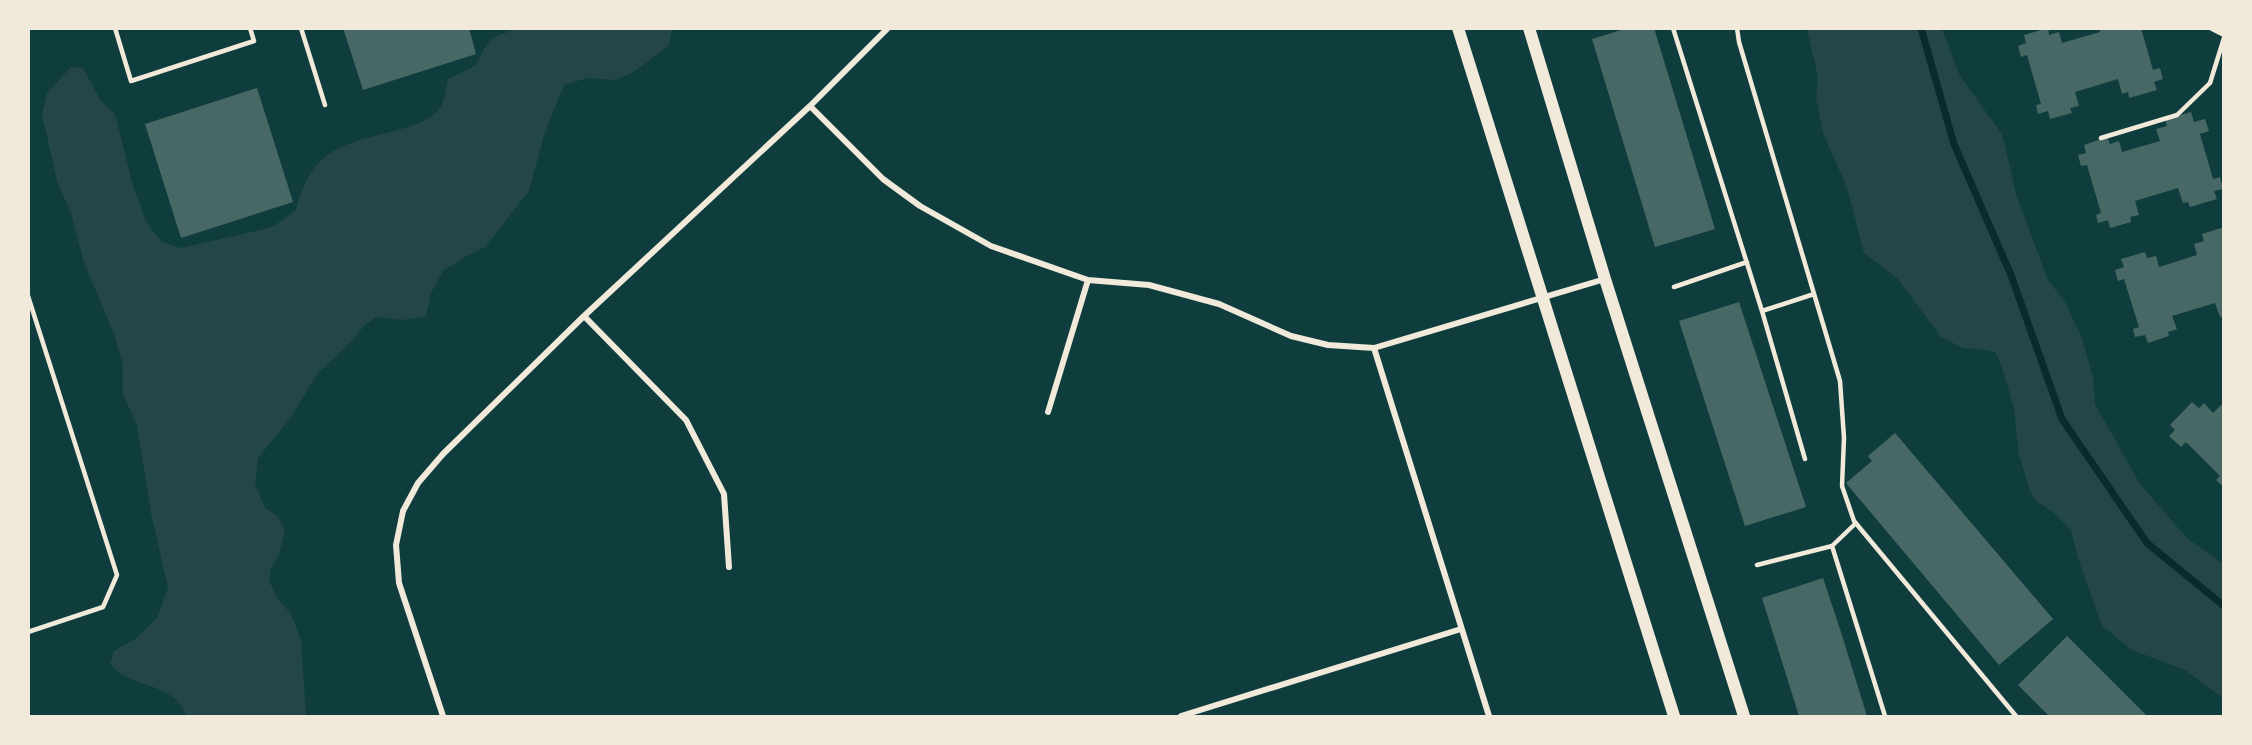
<svg xmlns="http://www.w3.org/2000/svg" width="2252" height="745" font-family="'Roboto Serif',serif">
<rect width="100%" height="100%" fill="#0f3d3e"/>
<path fill="#244646" d="M 519,28 L 672,29 L 669,45 L 634,72 L 615,80 L 587,78 L 564,85 L 545,132 L 529,191 L 485,247 L 463,258 L 443,271 L 431,293 L 426,316 L 403,320 L 376,317 L 363,327 L 351,342 L 317,374 L 292,416 L 258,458 L 255,484 L 265,508 L 278,516 L 285,530 L 279,555 L 271,567 L 269,581 L 278,599 L 291,614 L 301,640 L 306,716 L 187,716 C 184,712 181,704 176,700 C 157,682 127,685 110,664 L 114,651 L 135,639 L 157,618 L 168,588 L 151,513 L 137,425 L 123,394 L 123,365 L 114,334 L 84,263 L 71,213 L 57,181 L 42,114 L 47,93 L 71,67 L 83,68 L 101,101 L 115,114 L 132,182 L 146,222 L 162,242 L 181,248 L 273,227 L 296,210 C 314,140 350,145 411,126 C 421,123 435,117 441,106 C 445,99 446,87 448,79 L 475,66 L 484,49 L 494,37 Z
M 1807,29 L 1942,29 L 1960,76 L 2002,134 L 2017,197 L 2048,280 L 2065,302 L 2082,338 L 2093,378 L 2095,404 L 2140,484 L 2187,538 L 2223,564 L 2223,698 L 2185,670 L 2132,650 L 2102,626 L 2078,558 L 2071,530 L 2053,512 L 2036,501 L 2030,491 L 2019,455 L 2014,408 L 2001,364 L 1995,352 L 1980,349 L 1963,348 L 1941,337 L 1897,278 L 1864,253 L 1847,188 L 1823,133 L 1816,98 L 1818,77 Z"/>
<g fill="none" stroke-linecap="round" stroke-linejoin="round">
<path stroke="#0a2a2b" stroke-width="7" d="M 1921,28 L 1954,144 L 2011,275 L 2062,419 L 2147,543 L 2224,606"/>
</g>
<path fill="#486865" d="M 343,28 L 469,28 L 476,54 L 363,90 Z
M 1628,28 L 1654,28 L 1715,229 L 1655,247 L 1592,39 Z
M 2048,28 L 2049,35 L 2059,32 L 2062,43 L 2100,32 L 2099,28 L 2141,28 L 2153,70 L 2160,68 L 2163,79 L 2154,82 L 2157,90 L 2129,98 L 2128,92 L 2122,94 L 2118,79 L 2075,92 L 2079,106 L 2070,108 L 2072,113 L 2050,119 L 2048,111 L 2038,114 L 2036,105 L 2041,104 L 2027,55 L 2021,57 L 2018,46 L 2026,43 L 2024,35 Z
M 257,88 L 293,202 L 181,238 L 145,124 Z
M 2191,112 L 2194,122 L 2205,119 L 2209,131 L 2200,134 L 2213,179 L 2220,177 L 2223,189 L 2214,191 L 2217,199 L 2190,207 L 2188,202 L 2183,203 L 2178,188 L 2135,201 L 2139,215 L 2130,217 L 2131,222 L 2110,228 L 2108,220 L 2098,223 L 2096,215 L 2101,213 L 2087,165 L 2081,166 L 2078,155 L 2086,153 L 2084,145 L 2107,137 L 2110,144 L 2119,141 L 2122,152 L 2160,141 L 2156,129 L 2167,126 L 2165,119 Z
M 2224,227 L 2224,316 L 2220,317 L 2215,303 L 2172,316 L 2177,329 L 2168,332 L 2169,336 L 2148,343 L 2145,335 L 2135,337 L 2133,329 L 2139,327 L 2124,279 L 2118,281 L 2115,270 L 2124,267 L 2121,259 L 2145,252 L 2147,258 L 2156,256 L 2159,267 L 2197,255 L 2194,244 L 2204,241 L 2202,234 Z
M 1739,302 L 1806,507 L 1745,526 L 1679,321 Z
M 2192,402 L 2199,408 L 2204,403 L 2213,413 L 2224,402 L 2224,487 L 2216,480 L 2220,476 L 2186,442 L 2181,447 L 2169,436 L 2175,430 L 2170,425 Z
M 1895,433 L 2053,619 L 1999,665 L 1846,483 L 1872,461 L 1868,456 Z
M 1823,578 L 1840,629 L 1867,716 L 1799,716 L 1762,598 Z
M 2067,636 L 2147,716 L 2049,716 L 2018,685 Z"/>
<g fill="none" stroke-linecap="round" stroke-linejoin="round">
<path stroke="#f1e9da" stroke-width="4.5" d="M 115,28 L 131,81 L 254,41 L 250,28
M 301,28 L 325,105
M 1673,28 L 1762,311 L 1814,294
M 1737,28 L 1739,42 L 1840,381 L 1844,438 L 1842,486 L 1854,521 L 2016,716
M 2101,138 L 2177,115 L 2210,83 L 2224,38
M 1674,287 L 1747,262
M 28,296 L 117,575 L 103,607 L 28,632
M 1762,311 L 1805,459
M 1832,546 L 1885,716
M 1757,565 L 1832,546 L 1856,523"/>
<path stroke="#f1e9da" stroke-width="6" d="M 2212,28 L 2224,34
M 810,106 L 883,179 L 920,206 L 991,246 L 1088,280 L 1149,285 L 1219,304 L 1291,336 L 1328,345 L 1374,348 L 1489,716
M 584,316 L 686,420 L 724,494 L 729,567
M 1374,348 L 1605,279
M 1048,412 L 1088,280
M 443,716 L 399,583 L 396,545 L 403,511 L 418,483 L 443,454 L 584,316 L 810,106 L 888,28
M 1181,716 L 1461,629"/>
<path stroke="#f1e9da" stroke-width="12" d="M 1458,28 L 1674,716
M 1529,28 L 1605,279 L 1744,716"/>
</g>
<rect width="2252" height="745" fill="none" stroke="#f1e9da" stroke-width="60"/>
</svg>
